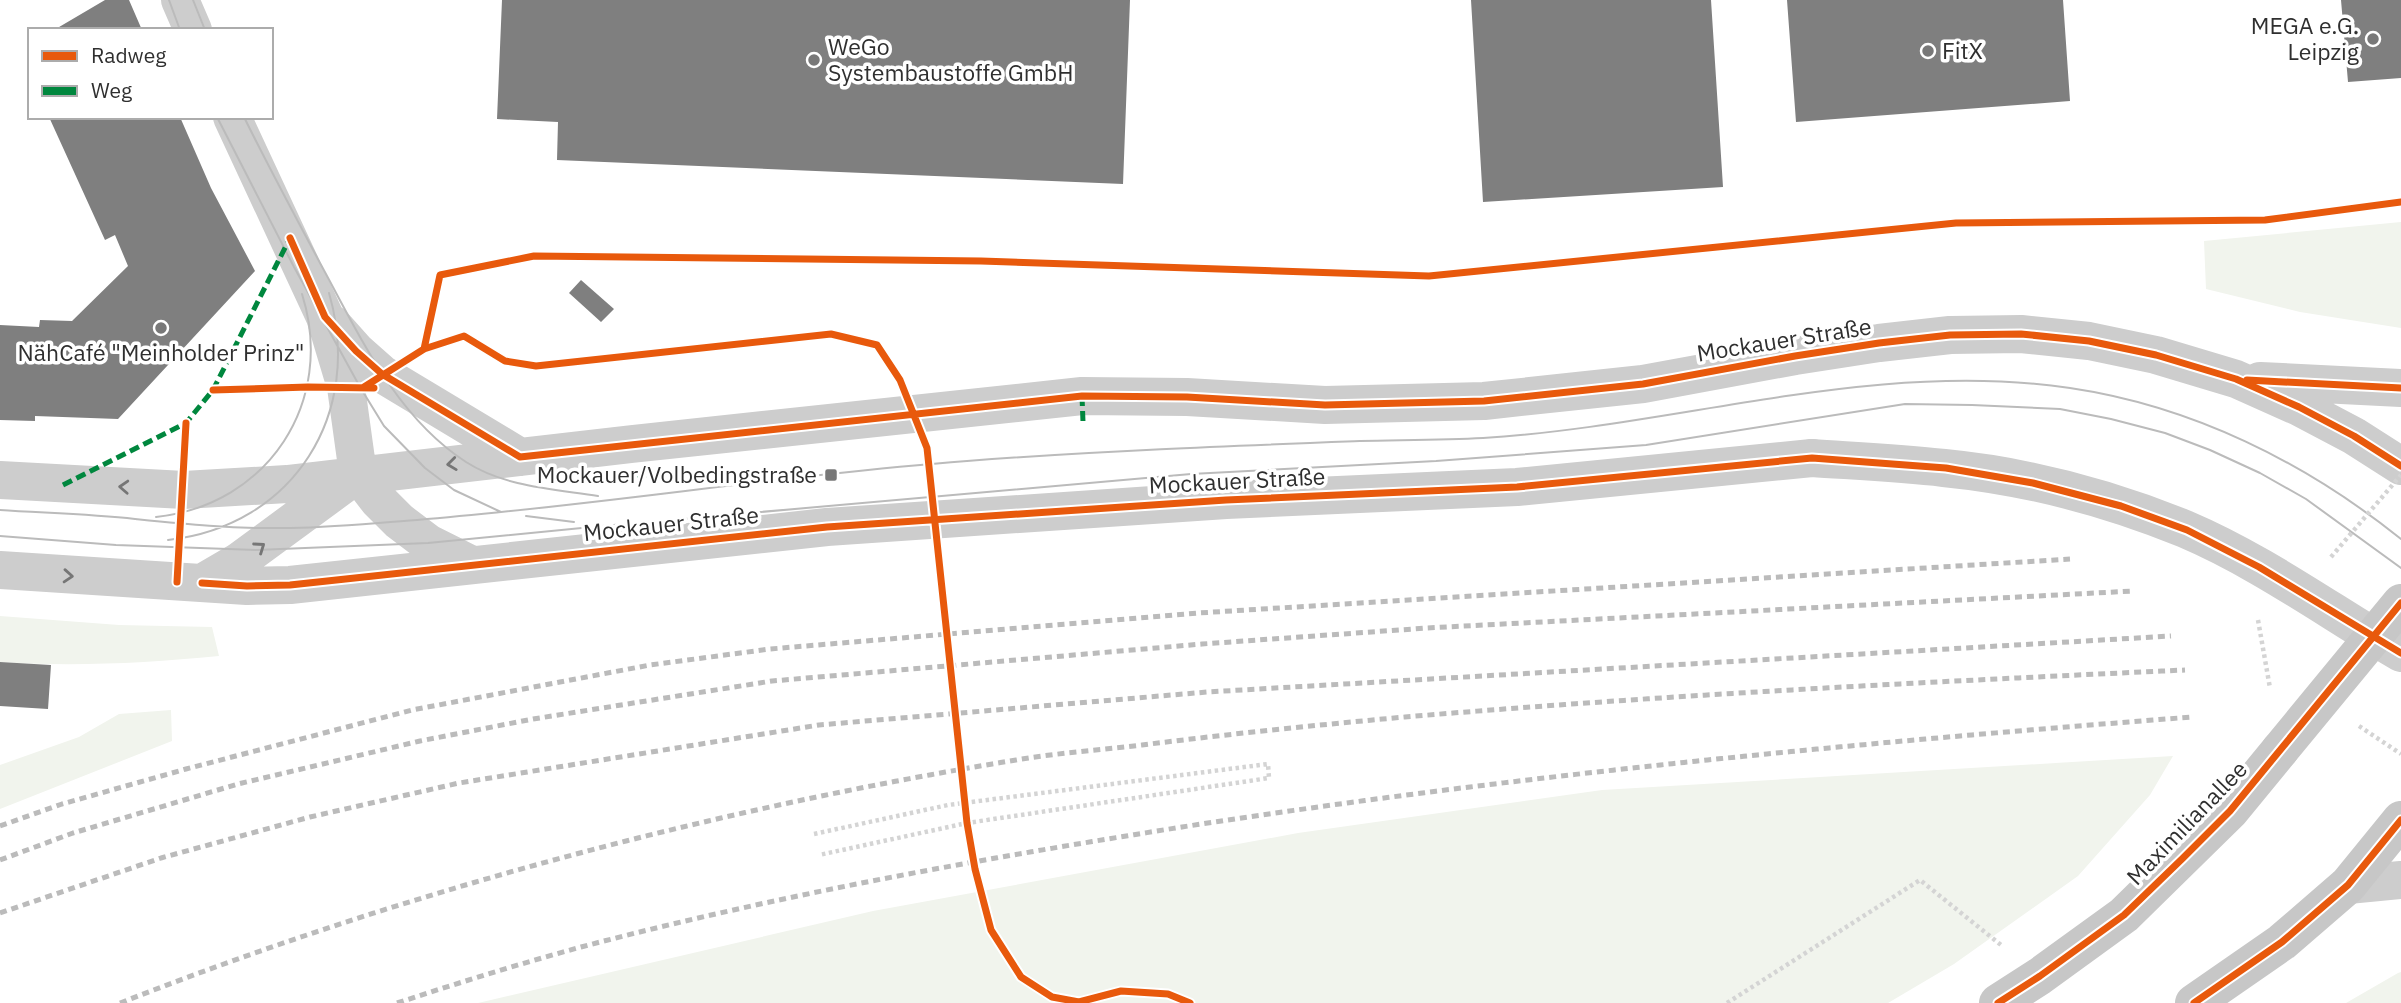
<svg xmlns="http://www.w3.org/2000/svg" width="2401" height="1003" font-family="'IBM Plex Sans',sans-serif">
<rect width="100%" height="100%" fill="#fff"/>
<path fill="#f1f4ed" d="M 2401,222 L 2401,328 L 2300,312 L 2206,289 L 2204,241 Z
M 0,616 L 119,625 L 212,627 L 219,656 C 146,663 74,667 0,662 Z
M 171,710 L 172,741 L 0,809 L 0,765 L 79,737 L 119,714 Z
M 2173,756 L 2150,795 L 2078,876 L 1954,964 L 1888,1003 L 478,1003 L 873,911 L 1298,833 L 1602,790 Z
M 2401,972 L 2401,1003 L 2346,1003 L 2398,973 Z"/>
<path fill="#7f7f7f" d="M 105,0 L 129,0 L 142,30 L 54,30 Z
M 502,0 L 1130,0 L 1123,184 L 557,160 L 558,122 L 497,119 Z
M 1471,0 L 1711,0 L 1723,187 L 1483,202 Z
M 1787,0 L 2063,0 L 2070,101 L 1796,122 Z
M 2341,0 L 2401,0 L 2401,78 L 2348,82 Z
M 49,117 L 180,117 L 211,188 L 255,271 L 118,419 L 35,416 L 35,421 L 0,420 L 0,325 L 39,327 L 40,320 L 72,321 L 128,266 L 115,235 L 105,240 Z
M 581,280 L 614,309 L 601,322 L 569,293 Z
M 0,662 L 51,665 L 48,709 L 0,706 Z"/>
<g fill="none" stroke-linecap="round" stroke-linejoin="round">
<path stroke="#d4d4d4" stroke-width="4.5" stroke-dasharray="3.5 3.5" stroke-linecap="butt" d="M 814,834 L 948,805 L 1268,764 L 1269,778 L 967,823 L 819,855
M 1727,1003 L 1920,880 L 2001,945"/>
<path stroke="#cdcdcd" stroke-width="38" d="M 180,0 L 193,30
M 232,117 L 325,317 L 346,387 L 358,474 L 378,500 L 399,521 L 428,543 L 470,564
M 331,323 L 356,351 L 382,374 L 520,457
M 2260,381 L 2401,388
M 0,480 L 184,490 L 287,484 L 632,444 L 1082,396 L 1187,397 L 1325,405 L 1484,401 L 1643,384 L 1795,356 L 1879,343 L 1950,335 L 2021,334 L 2089,341 L 2156,355 L 2236,379 L 2299,407 L 2354,436 L 2401,466
M 0,570 L 247,586 L 290,585 L 827,527 L 1226,500 L 1517,487 L 1812,458
M 202,583 L 238,562 L 355,476
M 2374,637 L 2401,653
M 2348,885 L 2401,880"/>
<path stroke="#c7c7c7" stroke-width="38" d="M 1998,1003 L 2040,976 L 2124,915 L 2230,811 L 2280,750
M 2194,1003 L 2282,942 L 2348,885 L 2401,820"/>
<path stroke="#bbb" stroke-width="2" d="M 169,0 L 180,30
M 193,0 L 205,30
M 217,117 L 294,267 L 360,387 L 384,426 L 425,468 L 454,490 L 501,512
M 244,117 C 268,166 294,214 320,263 C 359,334 395,416 466,462 C 505,487 553,489 598,496
M 0,510 C 45,513 90,514 135,519 C 184,524 232,529 282,528 C 327,528 372,523 417,520 C 601,505 783,475 967,461 C 1098,451 1230,446 1360,441 C 1401,440 1443,440 1483,438 C 1679,426 1873,359 2070,388 C 2192,406 2305,462 2401,539
M 526,516 L 574,522
M 156,517 C 268,505 336,402 302,294
M 0,536 L 116,545 L 256,550 L 428,543 L 602,526 L 1191,474 L 1436,461 L 1646,445 L 1905,404 L 1972,405 L 2060,409 L 2111,419 L 2165,433 L 2210,450 L 2260,473 L 2306,499 L 2401,568
M 168,540 C 294,526 364,413 329,293"/>
<path stroke="#bbb" stroke-width="5" stroke-dasharray="7 5" stroke-linecap="butt" d="M 0,826 L 62,804 L 186,769 L 412,710 L 650,665 L 770,649 L 1198,613 L 2070,559
M 0,860 L 73,833 L 238,784 L 420,741 L 533,719 L 772,681 L 1202,644 L 1427,628 L 2133,591
M 0,913 L 161,858 L 310,817 L 459,783 L 819,725 L 1207,692 L 2171,636
M 120,1003 C 409,890 710,810 1016,760 C 1057,753 1100,750 1142,745 C 1229,734 1317,725 1405,717 C 1664,695 1925,682 2185,670
M 397,1003 C 458,983 519,964 581,947 C 778,895 980,859 1182,827 C 1517,775 1854,743 2192,717"/>
<path stroke="#d4d4d4" stroke-width="4.5" stroke-dasharray="3.5 3.5" stroke-linecap="butt" d="M 2331,557 L 2401,475
M 2258,620 L 2270,688
M 2359,726 L 2401,754"/>
<path stroke="#cdcdcd" stroke-width="38" d="M 1812,458 C 1856,461 1900,463 1944,468 C 2025,476 2109,498 2185,529 C 2251,557 2312,599 2374,637"/>
<path stroke="#c7c7c7" stroke-width="38" d="M 2280,750 L 2401,603"/>
<path stroke="#00873e" stroke-width="5" stroke-dasharray="10 5" stroke-linecap="butt" d="M 1082,396 L 1083,422
M 636,476 L 656,474
M 63,485 L 186,423 L 213,390 L 290,238"/>
<defs>
<path id="cycleway" d="M 290,238 L 325,317 L 356,351 L 382,374 L 520,457 L 1082,396 L 1187,397 L 1325,405 L 1484,401 L 1643,384 L 1795,356 L 1879,343 L 1950,335 L 2021,334 L 2089,341 L 2156,355 L 2236,379 L 2299,407 L 2354,436 L 2401,466
M 424,349 L 440,275 L 534,256 L 981,261 L 1429,276 L 1956,223 L 2265,220 L 2401,202
M 2247,380 L 2401,388
M 364,387 L 424,349 L 464,336 L 505,361 L 536,366 L 831,334 L 877,345 L 900,380 L 927,448 L 967,823 L 975,869 L 991,930 L 1021,977 L 1052,997 L 1079,1002 L 1121,991 L 1168,994 L 1190,1003
M 213,390 L 308,387 L 374,388
M 177,582 L 186,423
M 202,583 L 247,586 L 290,585 L 827,527 L 1226,500 L 1517,487 L 1812,458 L 1946,468 L 2033,483 L 2121,506 L 2187,530 L 2259,567 L 2401,653
M 1998,1003 L 2040,976 L 2124,915 L 2183,858 L 2230,811 L 2401,603
M 2194,1003 L 2282,942 L 2348,885 L 2401,820"/>
</defs>
<use href="#cycleway" stroke="#fff" stroke-width="11"/>
<use href="#cycleway" stroke="#e8590c" stroke-width="7"/>
</g>
<defs><path id="oneway-chevron" d="M-2-3.5L2.5 0L-2 3.5" fill="none" stroke-width="1.6" stroke-linecap="round" stroke-linejoin="round" transform="scale(1.75)"/></defs>
<g stroke="#767676">
<use href="#oneway-chevron" transform="translate(452 464) rotate(173)"/>
<use href="#oneway-chevron" transform="translate(124 487) rotate(-177)"/>
<use href="#oneway-chevron" transform="translate(260 547) rotate(-35)"/>
<use href="#oneway-chevron" transform="translate(68 576) rotate(4)"/>
</g>
<g fill="#787878" stroke="#fff" stroke-width="2.5">
<circle cx="2373" cy="39" r="7"/>
<circle cx="1928" cy="51" r="7"/>
<circle cx="814" cy="60" r="7"/>
<circle cx="161" cy="328" r="7"/>
<rect x="824" y="468" width="14" height="14" rx="3.5"/>
</g>
<g text-anchor="middle" stroke-width="7" stroke-linejoin="round" paint-order="stroke">
<g font-size="23" fill="#2f2f2f" stroke="#fff" text-anchor="end">
<text x="2359" y="34">MEGA e.G.<tspan x="2359" dy="26">Leipzig</tspan></text>
<text x="828" y="55" text-anchor="start">WeGo<tspan x="828" dy="26">Systembaustoffe GmbH</tspan></text>
<text x="1942" y="59" text-anchor="start">FitX</text>
<text x="161" y="361" text-anchor="middle">NähCafé "Meinholder Prinz"</text>
<text x="817" y="483">Mockauer/Volbedingstraße</text>
</g>
<g font-size="23" fill="#2f2f2f" stroke="#fff">
<text transform="translate(1784 340) rotate(-9)" y="8">Mockauer Straße</text>
<text transform="translate(1237 481) rotate(-3)" y="8">Mockauer Straße</text>
<text transform="translate(671 524) rotate(-6)" y="8">Mockauer Straße</text>
<text transform="translate(2187 823) rotate(-46)" y="8">Maximilianallee</text>
</g>
</g>
<rect x="28" y="28" width="245" height="91" fill="#ffffff" stroke="#acacac" stroke-width="2"/>
<rect x="42" y="51" width="35" height="10" fill="#e8590c" stroke="#acacac" stroke-width="2"/>
<text x="91" y="63" font-size="21" fill="#2f2f2f">Radweg</text>
<rect x="42" y="86" width="35" height="10" fill="#00873e" stroke="#acacac" stroke-width="2"/>
<text x="91" y="98" font-size="21" fill="#2f2f2f">Weg</text>
</svg>
